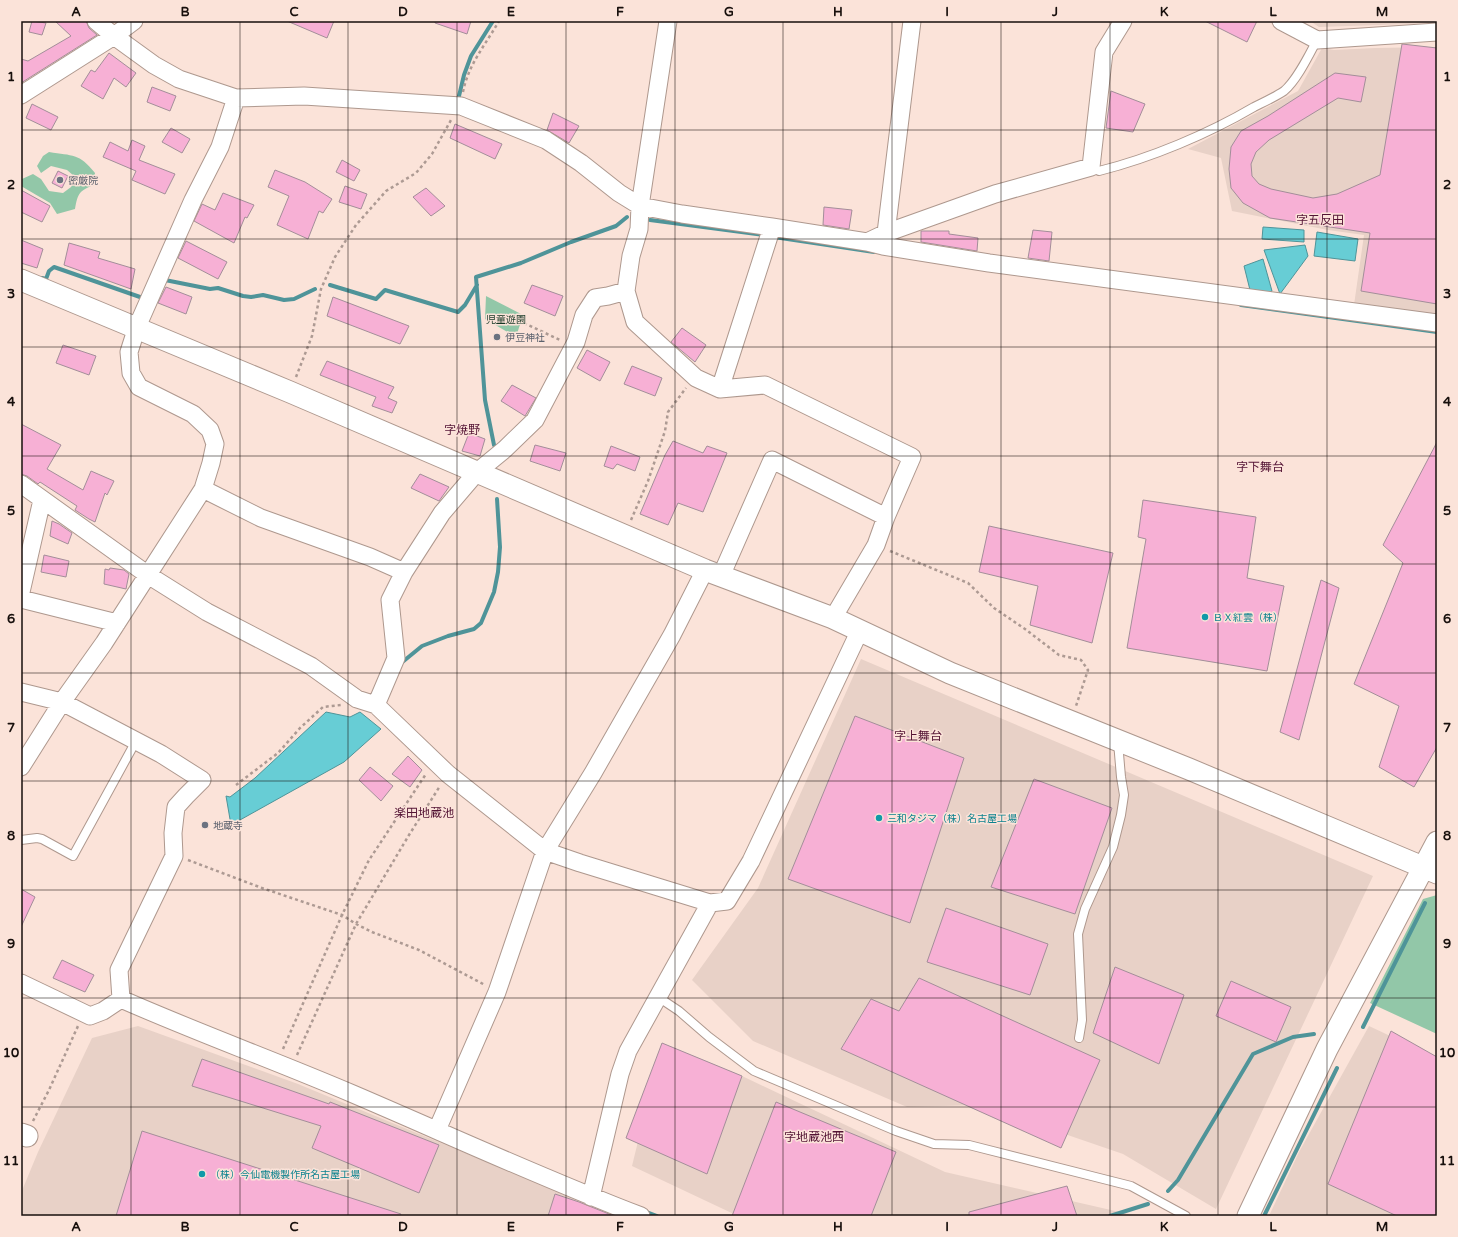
<svg xmlns="http://www.w3.org/2000/svg" width="1458" height="1237" font-family="'Varela Round','Noto Sans JP',sans-serif">
<rect width="100%" height="100%" fill="#fbe3d9"/>
<path fill="#e8d1c7" d="M 1310,21 L 1437,21 L 1437,23 L 1319,27 Z
M 1437,47 L 1437,317 L 1354,305 L 1364,235 L 1328,230 L 1232,211 L 1221,158 L 1188,149 L 1298,91 L 1322,48 L 1334,50 L 1375,48 Z
M 861,659 L 1373,876 L 1216,1209 L 1123,1154 L 980,1105 L 907,1107 L 753,1041 L 692,980 L 758,888 Z
M 138,1026 L 298,1084 L 618,1216 L 21,1216 L 21,1193 L 38,1152 L 92,1038 Z
M 1369,1026 L 1437,1058 L 1437,1216 L 1269,1216 L 1299,1152 Z
M 662,1043 L 742,1076 L 945,1172 L 1137,1216 L 738,1216 L 632,1166 Z"/>
<path fill="#92c7a8" d="M 49,152 C 73,156 79,153 95,173 L 94,185 C 79,191 78,193 75,209 L 57,214 L 50,203 L 21,186 L 22,179 L 33,174 L 41,179 L 49,191 L 63,193 L 71,187 L 74,176 L 67,170 L 51,166 L 41,173 L 37,166 L 43,156 Z
M 486,296 L 523,315 L 516,337 L 485,319 Z
M 1437,895 L 1437,1034 L 1370,1003 L 1423,899 Z"/>
<path fill="#67cdd5" stroke="#4f9499" d="M 1263,227 L 1304,230 L 1304,242 L 1262,239 Z
M 1317,232 L 1358,239 L 1355,261 L 1314,256 Z
M 1305,245 L 1308,256 L 1280,294 L 1264,250 Z
M 1263,259 L 1272,291 L 1252,298 L 1244,266 Z
M 326,712 L 350,717 L 360,712 L 381,729 L 344,762 L 231,825 L 226,796 L 230,797 L 255,778 Z"/>
<g fill="none" stroke-linecap="round" stroke-linejoin="round">
<path stroke="#4f9499" stroke-width="4" d="M 459,96 L 464,75 L 471,56 L 493,21
M 650,220 L 765,235
M 774,237 L 874,252
M 42,278 L 46,279 L 49,271 L 54,267 L 140,297 L 145,297
M 165,280 L 210,289 L 218,288 L 243,296 L 251,297 L 263,295 L 284,300 L 294,299 L 315,289
M 330,285 L 376,299 L 385,290 L 458,312 L 465,305 L 477,285
M 1241,305 L 1437,332
M 494,445 L 485,400 L 476,277 L 521,263 L 571,242 L 616,226 L 627,217
M 400,664 L 422,646 L 448,636 L 474,629 L 481,623 L 494,592 L 498,572 L 500,547 L 497,499
M 1363,1027 L 1425,903
M 1168,1191 L 1178,1180 L 1253,1054 L 1293,1037 L 1314,1034
M 644,1211 L 657,1216
M 1110,1216 L 1148,1204
M 1264,1216 L 1337,1068"/>
</g>
<path fill="#f7b0d5" stroke="#a38e99" d="M 32,21 L 46,23 L 42,35 L 29,32 Z
M 55,21 L 86,21 L 89,28 L 97,35 L 21,83 L 21,59 L 28,61 L 71,36 Z
M 287,21 L 334,21 L 327,38 Z
M 435,21 L 471,21 L 467,34 L 435,23 Z
M 1205,21 L 1257,21 L 1247,42 Z
M 1402,44 L 1437,48 L 1437,304 L 1361,291 L 1370,233 L 1270,218 L 1243,203 L 1231,188 L 1229,169 L 1231,147 L 1241,131 L 1268,116 L 1335,73 L 1366,77 L 1361,102 L 1338,98 L 1269,140 L 1256,152 L 1251,164 L 1252,176 L 1259,184 L 1271,189 L 1313,198 L 1337,194 L 1380,175 Z
M 109,53 L 136,73 L 126,87 L 114,78 L 103,99 L 81,86 L 91,70 L 95,72 Z
M 152,87 L 176,96 L 170,111 L 147,102 Z
M 1111,91 L 1145,104 L 1133,132 L 1106,128 Z
M 32,104 L 58,117 L 51,130 L 26,118 Z
M 553,113 L 579,126 L 569,143 L 547,130 Z
M 455,124 L 502,144 L 495,159 L 450,138 Z
M 171,128 L 190,139 L 182,153 L 162,142 Z
M 132,140 L 145,146 L 139,160 L 175,174 L 165,194 L 132,180 L 136,171 L 103,157 L 110,142 L 128,151 Z
M 342,160 L 360,170 L 354,181 L 336,172 Z
M 275,170 L 305,182 L 332,199 L 323,213 L 319,211 L 308,239 L 277,225 L 289,196 L 268,187 Z
M 58,171 L 68,176 L 62,188 L 52,183 Z
M 345,186 L 367,194 L 361,209 L 339,202 Z
M 426,188 L 445,206 L 431,216 L 413,197 Z
M 21,190 L 50,206 L 42,222 L 21,212 Z
M 223,193 L 254,205 L 247,218 L 245,217 L 234,243 L 194,221 L 202,204 L 215,210 Z
M 824,207 L 852,210 L 849,229 L 823,225 Z
M 1033,230 L 1052,232 L 1049,261 L 1028,258 Z
M 921,231 L 949,231 L 949,234 L 978,238 L 977,251 L 921,242 Z
M 21,240 L 43,249 L 37,268 L 21,263 Z
M 186,241 L 227,262 L 218,279 L 178,258 Z
M 69,243 L 100,252 L 98,258 L 135,269 L 131,289 L 64,265 Z
M 532,285 L 563,296 L 555,316 L 524,303 Z
M 166,287 L 192,297 L 186,314 L 158,303 Z
M 333,297 L 409,326 L 400,344 L 327,316 Z
M 682,328 L 706,345 L 695,362 L 671,342 Z
M 63,345 L 96,356 L 89,375 L 56,363 Z
M 587,350 L 610,362 L 600,381 L 577,368 Z
M 327,361 L 394,387 L 388,398 L 397,402 L 392,413 L 372,406 L 376,397 L 320,375 Z
M 632,366 L 662,378 L 655,396 L 624,384 Z
M 512,385 L 536,398 L 525,416 L 501,401 Z
M 21,424 L 61,445 L 47,469 L 83,490 L 91,471 L 114,481 L 107,495 L 105,493 L 95,522 L 89,519 L 75,510 L 77,506 L 40,482 L 38,484 L 27,476 L 21,474 Z
M 469,433 L 485,439 L 480,456 L 462,451 Z
M 673,441 L 703,453 L 707,446 L 727,453 L 703,512 L 678,503 L 668,525 L 640,514 L 665,455 Z
M 1437,442 L 1437,747 L 1414,787 L 1379,767 L 1399,706 L 1354,684 L 1403,563 L 1383,545 Z
M 535,445 L 566,453 L 560,471 L 530,461 Z
M 611,446 L 640,457 L 635,471 L 617,464 L 613,469 L 604,466 Z
M 420,474 L 449,487 L 439,501 L 411,488 Z
M 1143,500 L 1256,517 L 1247,578 L 1284,586 L 1267,671 L 1127,648 L 1146,539 L 1138,537 Z
M 52,521 L 59,524 L 72,533 L 68,544 L 50,536 Z
M 989,526 L 1113,553 L 1092,643 L 1030,625 L 1038,586 L 979,572 Z
M 44,555 L 69,561 L 66,577 L 41,572 Z
M 110,568 L 124,570 L 129,574 L 126,589 L 104,584 L 105,569 L 109,570 Z
M 1321,580 L 1339,588 L 1299,740 L 1280,732 Z
M 855,716 L 964,758 L 910,923 L 788,879 Z
M 408,756 L 422,770 L 410,787 L 392,774 Z
M 370,767 L 393,786 L 381,801 L 359,780 Z
M 1034,779 L 1112,808 L 1075,914 L 991,887 Z
M 21,889 L 35,897 L 21,927 Z
M 946,908 L 1048,944 L 1030,995 L 927,962 Z
M 62,960 L 94,975 L 85,992 L 53,978 Z
M 1115,967 L 1184,995 L 1159,1064 L 1093,1033 Z
M 919,978 L 1100,1060 L 1061,1148 L 841,1049 L 871,999 L 899,1011 Z
M 1231,981 L 1291,1007 L 1276,1042 L 1216,1016 Z
M 1391,1031 L 1437,1057 L 1437,1216 L 1397,1216 L 1328,1184 Z
M 662,1043 L 742,1076 L 707,1174 L 626,1138 Z
M 202,1059 L 329,1104 L 330,1102 L 439,1145 L 419,1193 L 312,1148 L 321,1126 L 192,1086 Z
M 776,1102 L 896,1152 L 871,1216 L 732,1216 Z
M 142,1131 L 401,1214 L 400,1216 L 116,1216 Z
M 1067,1186 L 1077,1216 L 969,1216 L 969,1212 Z
M 555,1194 L 579,1202 L 614,1216 L 548,1216 Z"/>
<g fill="none" stroke-linecap="round" stroke-linejoin="round">
<defs>
<path id="service" d="M 1091,167 L 1099,171 C 1151,158 1208,134 1254,107 C 1264,102 1275,97 1284,91 C 1297,80 1309,55 1317,40
M 21,840 L 37,838 L 42,839 L 73,856 L 136,741
M 658,997 L 679,1011 L 709,1037 L 754,1071 L 896,1131 L 934,1144 L 969,1145 L 1131,1186 L 1186,1216
M 1079,1038 L 1082,1020 L 1078,934 L 1085,909 L 1113,847 L 1121,815 L 1124,795 L 1121,777 L 1118,742"/>
<path id="minor" d="M 96,21 L 114,36 L 154,65 L 179,79 L 236,98 L 304,96 L 461,106 L 546,140 L 581,163 L 619,193 L 640,206 L 682,214 L 772,227 L 867,242 L 883,246 L 989,263 L 1437,323
M 668,21 L 640,206 L 639,229 L 631,256 L 626,291 L 635,322 L 696,378 L 720,389 L 765,385 L 912,457 L 886,517 L 876,545 L 833,618
M 1281,21 L 1317,40 L 1437,32
M 21,95 L 114,36 L 134,21
M 886,233 L 912,21
M 867,242 L 886,233 L 995,194 L 1091,167 L 1104,52 L 1123,21
M 720,389 L 772,227
M 21,484 L 148,575 L 207,612 L 311,666 L 357,699 L 376,705 L 448,774 L 545,851 L 580,863 L 710,903 L 727,901 L 751,861 L 860,630
M 203,489 L 261,518 L 370,557 L 404,572
M 721,576 L 772,460 L 886,517
M 21,592 L 42,500
M 21,599 L 117,623
M 21,692 L 62,702 L 161,754 L 202,780 L 186,796 L 176,807 L 173,833 L 174,856 L 119,970 L 121,999
M 376,705 L 396,658 L 390,600 L 404,572 L 442,513 L 477,472 L 505,449 L 535,420 L 576,342 L 584,315 L 595,298 L 608,296 L 626,291
M 21,767 L 62,702 L 104,643 L 203,489 L 211,463 L 215,444 L 210,430 L 193,414 L 139,387 L 131,373 L 129,352 L 137,327 L 193,200 L 220,147 L 236,98
M 21,983 L 90,1016 L 103,1011 L 121,999 C 198,1033 276,1061 353,1094 C 449,1135 544,1179 641,1216
M 437,1130 L 497,992 L 545,851 L 593,773 L 672,635 L 705,570
M 591,1197 L 620,1074 L 628,1051 L 710,903"/>
<path id="tertiary" d="M 21,280 L 290,392 L 705,570 L 833,618 L 950,673 L 1189,769 L 1437,873
M 21,1134 L 27,1136
M 1248,1216 L 1327,1049 L 1437,842"/>
</defs>
<use href="#service" stroke="#ae988e" stroke-width="10"/>
<use href="#minor" stroke="#ae988e" stroke-width="19"/>
<use href="#tertiary" stroke="#ae988e" stroke-width="23"/>
<path stroke="#ad9a93" stroke-width="2.5" stroke-dasharray="3 3" stroke-linecap="butt" d="M 463,92 C 468,65 486,44 499,21
M 524,323 L 560,340
M 296,377 L 312,336 L 321,289 L 335,257 L 356,225 L 386,191 L 416,173 L 432,154 L 451,120
M 631,520 L 648,481 L 665,431 L 668,412 L 686,388
M 890,551 L 968,583 L 994,608 L 1025,629 L 1059,655 L 1081,660 L 1088,670 L 1076,706
M 236,785 L 278,753 L 300,728 L 323,707 L 341,705
M 188,860 L 262,888 L 342,915 L 356,924 L 372,932 L 419,950 L 485,985
M 283,1049 L 342,915 L 369,860 L 426,774
M 297,1055 L 356,924 L 409,835 L 440,786
M 33,1121 L 49,1090 L 78,1026"/>
<use href="#service" stroke="#fff" stroke-width="8"/>
<use href="#minor" stroke="#fff" stroke-width="17"/>
<use href="#tertiary" stroke="#fff" stroke-width="21"/>
</g>
<path fill="none" stroke="#170f0c" stroke-width="1" stroke-opacity="0.55" d="M 131,21 L 131,1216M 240,21 L 240,1216M 348,21 L 348,1216M 457,21 L 457,1216M 566,21 L 566,1216M 675,21 L 675,1216M 783,21 L 783,1216M 892,21 L 892,1216M 1001,21 L 1001,1216M 1110,21 L 1110,1216M 1218,21 L 1218,1216M 1327,21 L 1327,1216M 21,130 L 1437,130M 21,239 L 1437,239M 21,347 L 1437,347M 21,456 L 1437,456M 21,564 L 1437,564M 21,673 L 1437,673M 21,781 L 1437,781M 21,890 L 1437,890M 21,998 L 1437,998M 21,1107 L 1437,1107"/>
<g fill="#6b7280" stroke="#fbe3d9" stroke-width="1.5">
<circle cx="60" cy="180" r="4"/>
<circle cx="497" cy="337" r="4"/>
<circle cx="205" cy="825" r="4"/>
</g>
<g fill="#0f9aa8" stroke="#fbe3d9" stroke-width="1.5">
<circle cx="1205" cy="617" r="4"/>
<circle cx="879" cy="818" r="4"/>
<circle cx="202" cy="1174" r="4"/>
</g>
<g text-anchor="middle" stroke-width="3" stroke-linejoin="round" paint-order="stroke">
<g font-size="10" fill="#5b616d" stroke="#fbe3d9" text-anchor="start">
<text x="68" y="184">密厳院</text>
<text x="505" y="341">伊豆神社</text>
<text x="213" y="829">地蔵寺</text>
</g>
<g font-size="10" fill="#163725" stroke="#fbe3d9">
<text x="506" y="323">児童遊園</text>
</g>
<g font-size="10" fill="#0d838f" stroke="#fbe3d9" text-anchor="start">
<text x="1213" y="621">ＢＸ紅雲（株）</text>
<text x="887" y="822">三和タジマ（株）名古屋工場</text>
<text x="210" y="1178">（株）今仙電機製作所名古屋工場</text>
</g>
<g font-size="12" fill="#531334" stroke="#fbe3d9">
<text x="1320" y="224">字五反田</text>
<text x="462" y="434">字焼野</text>
<text x="1260" y="471">字下舞台</text>
<text x="918" y="740">字上舞台</text>
<text x="424" y="817">楽田地蔵池</text>
<text x="814" y="1141">字地蔵池西</text>
</g>
</g>
<rect width="1458" height="1237" fill="none" stroke="#fbe3d9" stroke-width="44"/>
<rect x="22" y="22" width="1414" height="1193" fill="none" stroke="#170f0c" stroke-width="1.5"/>
<g font-size="13" text-anchor="middle" font-weight="bold" fill="#170f0c">
<text x="76" y="16">A</text>
<text x="185" y="16">B</text>
<text x="294" y="16">C</text>
<text x="403" y="16">D</text>
<text x="511" y="16">E</text>
<text x="620" y="16">F</text>
<text x="729" y="16">G</text>
<text x="838" y="16">H</text>
<text x="947" y="16">I</text>
<text x="1055" y="16">J</text>
<text x="1164" y="16">K</text>
<text x="1273" y="16">L</text>
<text x="1382" y="16">M</text>
<text x="11" y="81">1</text>
<text x="1447" y="81">1</text>
<text x="11" y="189">2</text>
<text x="1447" y="189">2</text>
<text x="11" y="298">3</text>
<text x="1447" y="298">3</text>
<text x="11" y="406">4</text>
<text x="1447" y="406">4</text>
<text x="11" y="515">5</text>
<text x="1447" y="515">5</text>
<text x="11" y="623">6</text>
<text x="1447" y="623">6</text>
<text x="11" y="732">7</text>
<text x="1447" y="732">7</text>
<text x="11" y="840">8</text>
<text x="1447" y="840">8</text>
<text x="11" y="948">9</text>
<text x="1447" y="948">9</text>
<text x="11" y="1057">10</text>
<text x="1447" y="1057">10</text>
<text x="11" y="1165">11</text>
<text x="1447" y="1165">11</text>
<text x="76" y="1231">A</text>
<text x="185" y="1231">B</text>
<text x="294" y="1231">C</text>
<text x="403" y="1231">D</text>
<text x="511" y="1231">E</text>
<text x="620" y="1231">F</text>
<text x="729" y="1231">G</text>
<text x="838" y="1231">H</text>
<text x="947" y="1231">I</text>
<text x="1055" y="1231">J</text>
<text x="1164" y="1231">K</text>
<text x="1273" y="1231">L</text>
<text x="1382" y="1231">M</text>
</g>
</svg>
